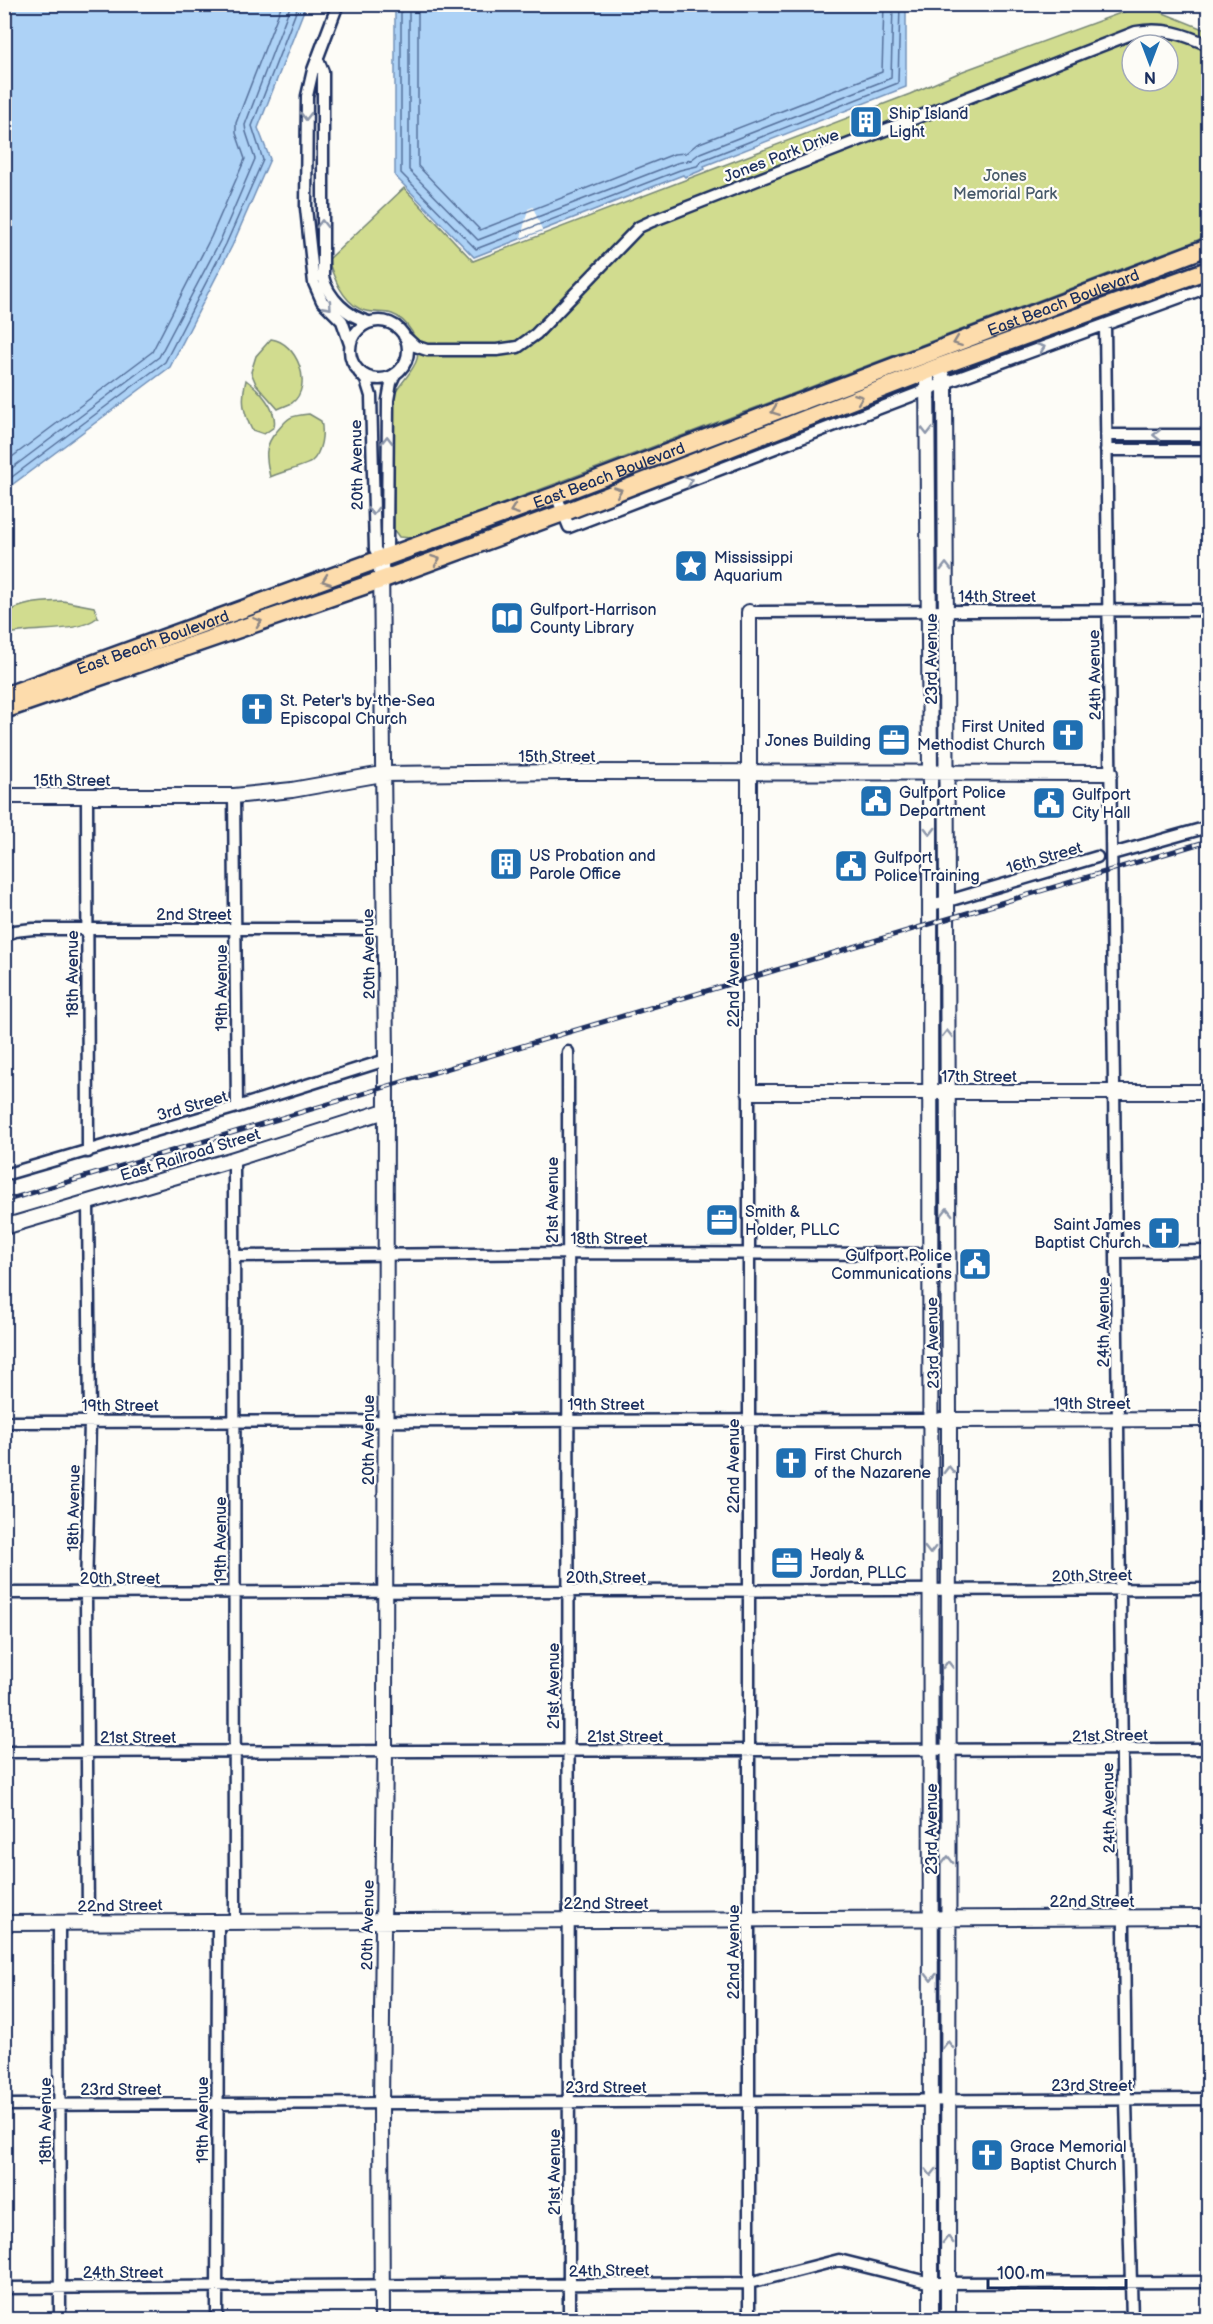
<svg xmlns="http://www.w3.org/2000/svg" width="1213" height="2324" font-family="'Balsamiq Sans',sans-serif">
<rect width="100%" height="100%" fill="#fdfcf7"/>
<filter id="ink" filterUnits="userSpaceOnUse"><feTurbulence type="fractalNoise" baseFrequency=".0167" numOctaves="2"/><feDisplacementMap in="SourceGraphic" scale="12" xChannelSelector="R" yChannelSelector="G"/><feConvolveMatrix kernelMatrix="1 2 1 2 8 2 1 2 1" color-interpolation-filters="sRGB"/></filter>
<g filter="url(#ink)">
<path fill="#d1dc8f" stroke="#768676" stroke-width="1.5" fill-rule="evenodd" d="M 1134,8 L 1151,8 L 1208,31 L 1208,234 L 1198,240 L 412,538 L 399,537 L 394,530 L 393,396 C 408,371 428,362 412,332 C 407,324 401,317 392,314 C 382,311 369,314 360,309 C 342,300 334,278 328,260 L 404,188 L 473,261 L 910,94 L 963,71 ZM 1132,45 L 1168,45 L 1168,81 L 1132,81 Z
M 271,339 C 297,342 314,386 292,403 C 288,405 282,407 278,409 L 256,384 L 251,372 L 256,356 Z
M 246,380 C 259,389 278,410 274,427 L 264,434 L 252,430 C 243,412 241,399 246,380 Z
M 309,414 L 321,421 C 324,433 322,453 311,462 C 306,466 278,473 270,477 C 266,458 263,446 277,431 C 289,417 289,416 309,414 Z
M 63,601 L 94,607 L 98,617 C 76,635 33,626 5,635 L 5,614 C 23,602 41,602 63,601 Z"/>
<path fill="#add2f6" stroke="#7391b9" stroke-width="1.5" d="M 5,4 L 306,5 L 258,128 L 270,159 L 232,246 L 170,367 L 5,490 Z
M 395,5 L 906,5 L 906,87 L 704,166 L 705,169 L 685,177 L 683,175 L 474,257 L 395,176 Z"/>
<path fill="#fdfcf7" d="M 533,207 L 542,230 L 521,238 L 528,209 Z"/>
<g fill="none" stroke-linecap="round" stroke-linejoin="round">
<path stroke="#55709b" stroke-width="1.5" d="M 401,4 L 401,173 L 476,249 L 680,170 L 697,166 L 703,160 L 898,83 L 900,4
M 409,4 L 409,170 L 478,240 L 677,163 L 691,160 L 700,153 L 891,78 L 893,4
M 418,4 L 418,166 L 480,230 L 674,154 L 686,153 L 697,144 L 882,72 L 884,4
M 4,463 L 152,352 L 211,237 L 245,159 L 236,133 L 236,123 L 282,4
M 4,474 L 159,357 L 220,241 L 255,159 L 246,132 L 245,125 L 291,4
M 4,483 L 165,362 L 226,244 L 263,160 L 252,126 L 299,4"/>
<defs>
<path id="minor" d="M 338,4 L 313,70 L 307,96 L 306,208 L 314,283 L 322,301 L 342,321 L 350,344
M 318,60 L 323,72 L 323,277 C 328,298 348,317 369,322
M350 350a29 29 0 1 1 58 0a29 29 0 1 1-58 0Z
M 1105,325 L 1126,2100 L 1132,2320
M 404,336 L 415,346 L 427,350 L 497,350 L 518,347 L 536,334 L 639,227 L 652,221 L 1136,32 C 1163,27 1184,34 1208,45
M 359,372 L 366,380 L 371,396 L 375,549 L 381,560
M 1106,435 L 1208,435
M 1106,450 L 1208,450
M 556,495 L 569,527 L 945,383 L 1208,287
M 382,559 L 387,550 L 388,400 L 391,383 L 395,374
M 749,612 L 1208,610
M 87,796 L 88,1152
M 234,796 L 237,1107
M 1112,854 L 1208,827
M 930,905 L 948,901 L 1097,857
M 4,936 L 14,931 L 33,929 L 385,929
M 568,1052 L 569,2320
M 234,1159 L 235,1921
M 4,1175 L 237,1107 L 386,1060
M 88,1202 L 90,1422 L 86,1593 L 88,1922
M 1117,1252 L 1208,1251
M 234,1256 L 567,1253 L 947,1254
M 4,1422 L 930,1420
M 4,1593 L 1208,1589
M 4,1752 L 1208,1749
M 59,1923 L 60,2320
M 4,2105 L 1208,2099
M 4,2288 L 749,2283 L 839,2260 L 931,2283 L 1208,2282
M 217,2320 L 218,1921
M 749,2320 L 749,1092"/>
<path id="tertiary" d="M 938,367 L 945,383 L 949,1420 L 948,2320
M 927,372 L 930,773 L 931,2320
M 381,560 L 386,1060 L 385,1751 L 381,2104 L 382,2320
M 749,612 L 749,1092 L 1208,1092
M 4,796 L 234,796 L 292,790 L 382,774 L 568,772 L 1110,773
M 4,1227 L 234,1159 L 385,1111
M 941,1420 L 1208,1419
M 4,1923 L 1208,1917"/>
<g id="primary">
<path id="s1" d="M 4,696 L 556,495 L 1208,247"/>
<path d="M 4,710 L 381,580 L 563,513 L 938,367 L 1208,270"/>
</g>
</defs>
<use href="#minor" stroke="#1b2f5e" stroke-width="15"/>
<use href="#tertiary" stroke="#1b2f5e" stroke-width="18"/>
<use href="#primary" stroke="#1b2f5e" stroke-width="21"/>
<use href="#minor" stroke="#fdfcf7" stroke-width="10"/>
<use href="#tertiary" stroke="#fdfcf7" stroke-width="14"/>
<use href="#primary" stroke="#fddcac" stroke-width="16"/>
<defs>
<path id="rail" d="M 4,1201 L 1208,841"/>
</defs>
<use href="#rail" stroke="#1b2f5e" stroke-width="5"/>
<use href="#rail" stroke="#fdfcf7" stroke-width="3" stroke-dasharray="9" stroke-linecap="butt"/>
</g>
<defs><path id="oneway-chevron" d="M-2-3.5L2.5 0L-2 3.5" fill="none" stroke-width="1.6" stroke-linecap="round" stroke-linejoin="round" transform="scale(1.5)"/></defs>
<g stroke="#8c96aa">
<use href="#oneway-chevron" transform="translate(306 116) rotate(90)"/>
<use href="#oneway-chevron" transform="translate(322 224) rotate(-90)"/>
<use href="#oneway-chevron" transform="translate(328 306) rotate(48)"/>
<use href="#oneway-chevron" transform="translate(1041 348) rotate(-20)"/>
<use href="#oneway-chevron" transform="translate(927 431) rotate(90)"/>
<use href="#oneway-chevron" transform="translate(1157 435) rotate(180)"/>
<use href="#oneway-chevron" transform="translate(387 440) rotate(-89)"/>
<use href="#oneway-chevron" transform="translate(689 481) rotate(-21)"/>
<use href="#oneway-chevron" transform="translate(373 511) rotate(88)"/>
<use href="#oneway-chevron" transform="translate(946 567) rotate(-90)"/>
<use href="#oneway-chevron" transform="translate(930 831) rotate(90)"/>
<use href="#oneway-chevron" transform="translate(947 1034) rotate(-90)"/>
<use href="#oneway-chevron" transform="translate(947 1212) rotate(-90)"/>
<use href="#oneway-chevron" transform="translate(949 1470) rotate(-90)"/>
<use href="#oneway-chevron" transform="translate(930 1550) rotate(90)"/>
<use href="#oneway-chevron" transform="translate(948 1665) rotate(-90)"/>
<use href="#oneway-chevron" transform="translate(948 1860) rotate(-90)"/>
<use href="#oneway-chevron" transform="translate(931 1977) rotate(90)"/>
<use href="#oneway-chevron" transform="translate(948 2045) rotate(-90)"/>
<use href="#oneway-chevron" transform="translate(931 2172) rotate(90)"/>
<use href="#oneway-chevron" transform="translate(948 2240) rotate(-90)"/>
</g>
<g stroke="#8c8685">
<use href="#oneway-chevron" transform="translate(957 342) rotate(159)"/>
<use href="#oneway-chevron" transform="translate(859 398) rotate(-21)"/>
<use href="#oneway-chevron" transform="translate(775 411) rotate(159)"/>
<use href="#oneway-chevron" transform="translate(618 491) rotate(-21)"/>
<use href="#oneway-chevron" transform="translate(514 510) rotate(160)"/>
<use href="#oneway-chevron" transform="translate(436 560) rotate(-20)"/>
<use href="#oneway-chevron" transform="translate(326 580) rotate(160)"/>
<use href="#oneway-chevron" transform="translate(258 622) rotate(-19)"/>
</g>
</g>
<defs>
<symbol id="building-square" viewBox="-11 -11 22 22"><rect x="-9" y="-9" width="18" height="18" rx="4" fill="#1f6fb2" stroke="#fdfcf7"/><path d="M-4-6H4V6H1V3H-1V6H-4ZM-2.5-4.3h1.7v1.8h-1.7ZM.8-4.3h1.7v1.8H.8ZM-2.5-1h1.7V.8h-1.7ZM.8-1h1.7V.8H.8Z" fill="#fff"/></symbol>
<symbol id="sight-square" viewBox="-11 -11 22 22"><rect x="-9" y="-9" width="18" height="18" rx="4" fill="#1f6fb2" stroke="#fdfcf7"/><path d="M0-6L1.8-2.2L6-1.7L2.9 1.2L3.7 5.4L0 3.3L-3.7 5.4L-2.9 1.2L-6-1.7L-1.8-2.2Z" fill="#fff"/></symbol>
<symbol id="library-square" viewBox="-11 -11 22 22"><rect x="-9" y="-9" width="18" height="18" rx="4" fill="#1f6fb2" stroke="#fdfcf7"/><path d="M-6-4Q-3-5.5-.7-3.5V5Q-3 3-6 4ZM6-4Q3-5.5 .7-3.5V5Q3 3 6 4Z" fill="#fff"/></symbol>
<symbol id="church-square" viewBox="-11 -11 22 22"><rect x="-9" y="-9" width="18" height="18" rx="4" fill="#1f6fb2" stroke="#fdfcf7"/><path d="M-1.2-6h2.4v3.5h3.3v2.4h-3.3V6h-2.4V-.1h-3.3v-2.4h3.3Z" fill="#fff"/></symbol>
<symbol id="office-square" viewBox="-11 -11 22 22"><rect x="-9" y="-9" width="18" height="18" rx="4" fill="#1f6fb2" stroke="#fdfcf7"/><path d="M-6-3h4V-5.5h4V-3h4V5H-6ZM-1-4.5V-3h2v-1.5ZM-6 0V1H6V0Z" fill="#fff"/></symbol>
<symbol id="civic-square" viewBox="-11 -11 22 22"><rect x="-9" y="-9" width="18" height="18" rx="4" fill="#1f6fb2" stroke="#fdfcf7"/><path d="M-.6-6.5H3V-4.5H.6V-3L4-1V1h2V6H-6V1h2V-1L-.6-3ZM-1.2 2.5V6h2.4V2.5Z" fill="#fff"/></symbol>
</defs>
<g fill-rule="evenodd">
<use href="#building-square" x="847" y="103" width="38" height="38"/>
<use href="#sight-square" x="672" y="547" width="38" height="38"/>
<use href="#library-square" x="488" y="599" width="38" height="38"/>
<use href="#church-square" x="238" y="690" width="38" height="38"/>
<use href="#church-square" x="1049" y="716" width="38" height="38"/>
<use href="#office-square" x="875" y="721" width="38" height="38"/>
<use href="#civic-square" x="857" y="782" width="38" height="38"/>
<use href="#civic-square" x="1030" y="784" width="38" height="38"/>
<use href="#building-square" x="487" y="845" width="38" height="38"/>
<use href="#civic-square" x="832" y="847" width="38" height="38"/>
<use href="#office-square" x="703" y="1201" width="38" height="38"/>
<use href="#church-square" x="1145" y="1214" width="38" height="38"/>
<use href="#civic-square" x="956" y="1245" width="38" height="38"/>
<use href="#church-square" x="772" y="1444" width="38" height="38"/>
<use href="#office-square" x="768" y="1544" width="38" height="38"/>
<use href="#church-square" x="968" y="2136" width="38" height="38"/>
</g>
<g text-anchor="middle" stroke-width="4.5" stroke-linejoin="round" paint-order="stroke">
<g font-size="16" fill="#1b2f5e" stroke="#fdfcf7" text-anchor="start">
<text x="889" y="119">Ship Island<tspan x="889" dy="18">Light</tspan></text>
<text x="714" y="563">Mississippi<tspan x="714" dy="18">Aquarium</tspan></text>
<text x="530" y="615">Gulfport-Harrison<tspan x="530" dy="18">County Library</tspan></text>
<text x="280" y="706">St. Peter's by-the-Sea<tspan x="280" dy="18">Episcopal Church</tspan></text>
<text x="1045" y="732" text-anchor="end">First United<tspan x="1045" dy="18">Methodist Church</tspan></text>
<text x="871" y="746" text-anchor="end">Jones Building</text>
<text x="899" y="798">Gulfport Police<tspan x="899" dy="18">Department</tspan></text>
<text x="1072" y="800">Gulfport<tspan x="1072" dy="18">City Hall</tspan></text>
<text x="529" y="861">US Probation and<tspan x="529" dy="18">Parole Office</tspan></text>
<text x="874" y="863">Gulfport<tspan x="874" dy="18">Police Training</tspan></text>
<text x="745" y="1217">Smith &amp;<tspan x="745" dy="18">Holder, PLLC</tspan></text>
<text x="1141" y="1230" text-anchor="end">Saint James<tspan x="1141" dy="18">Baptist Church</tspan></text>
<text x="952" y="1261" text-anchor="end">Gulfport Police<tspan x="952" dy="18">Communications</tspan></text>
<text x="814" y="1460">First Church<tspan x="814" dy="18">of the Nazarene</tspan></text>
<text x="810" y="1560">Healy &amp;<tspan x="810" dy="18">Jordan, PLLC</tspan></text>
<text x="1010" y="2152">Grace Memorial<tspan x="1010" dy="18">Baptist Church</tspan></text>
</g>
<g font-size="16" fill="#1b2f5e" stroke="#fdfcf7">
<text transform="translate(781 155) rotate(-21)" y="6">Jones Park Drive</text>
<text dy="6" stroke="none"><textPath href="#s1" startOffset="1130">East Beach Boulevard</textPath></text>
<text transform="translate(356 465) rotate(-91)" y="6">20th Avenue</text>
<text dy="6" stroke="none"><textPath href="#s1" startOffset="644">East Beach Boulevard</textPath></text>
<text x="997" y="602">14th Street</text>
<text dy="6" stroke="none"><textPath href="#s1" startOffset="158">East Beach Boulevard</textPath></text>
<text transform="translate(931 659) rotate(-90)" y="6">23rd Avenue</text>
<text transform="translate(1094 675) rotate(-91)" y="6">24th Avenue</text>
<text x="557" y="762">15th Street</text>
<text x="72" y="786">15th Street</text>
<text transform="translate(1044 857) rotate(-16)" y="6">16th Street</text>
<text x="194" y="920">2nd Street</text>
<text transform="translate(368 954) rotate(-91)" y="6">20th Avenue</text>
<text transform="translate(72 974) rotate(-90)" y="6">18th Avenue</text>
<text transform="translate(733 980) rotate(-90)" y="6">22nd Avenue</text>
<text transform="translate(221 988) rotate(-90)" y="6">19th Avenue</text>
<text x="979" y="1082">17th Street</text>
<text transform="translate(192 1105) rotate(-16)" y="6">3rd Street</text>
<text transform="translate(190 1154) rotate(-17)" y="6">East Railroad Street</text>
<text transform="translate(552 1200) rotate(-90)" y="6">21st Avenue</text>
<text x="609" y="1244">18th Street</text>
<text transform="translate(1103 1322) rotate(-90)" y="6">24th Avenue</text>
<text transform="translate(932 1343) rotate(-91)" y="6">23rd Avenue</text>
<text x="1092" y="1409">19th Street</text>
<text x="606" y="1410">19th Street</text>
<text x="120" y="1411">19th Street</text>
<text transform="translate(368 1440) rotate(-90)" y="6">20th Avenue</text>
<text transform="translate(733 1466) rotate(-90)" y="6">22nd Avenue</text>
<text transform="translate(73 1508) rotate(-89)" y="6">18th Avenue</text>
<text transform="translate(220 1540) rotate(-90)" y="6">19th Avenue</text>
<text transform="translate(1092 1575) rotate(-1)" y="6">20th Street</text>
<text x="606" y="1583">20th Street</text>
<text x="120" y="1584">20th Street</text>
<text transform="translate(553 1686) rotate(-90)" y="6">21st Avenue</text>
<text transform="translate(1110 1735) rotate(-1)" y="6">21st Street</text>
<text x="625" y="1742">21st Street</text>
<text x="138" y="1743">21st Street</text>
<text transform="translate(1108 1808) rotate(-91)" y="6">24th Avenue</text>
<text transform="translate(931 1829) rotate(-90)" y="6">23rd Avenue</text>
<text x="1092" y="1907">22nd Street</text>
<text x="606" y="1909">22nd Street</text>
<text transform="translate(120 1905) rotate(-1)" y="6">22nd Street</text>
<text transform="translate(367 1925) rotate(-89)" y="6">20th Avenue</text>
<text transform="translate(733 1952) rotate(-90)" y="6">22nd Avenue</text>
<text x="1092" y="2091">23rd Street</text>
<text x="606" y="2093">23rd Street</text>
<text x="121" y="2095">23rd Street</text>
<text transform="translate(202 2120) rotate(-90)" y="6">19th Avenue</text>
<text transform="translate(45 2121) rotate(-90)" y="6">18th Avenue</text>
<text transform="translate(554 2172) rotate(-90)" y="6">21st Avenue</text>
<text transform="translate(609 2270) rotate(-1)" y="6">24th Street</text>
<text x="123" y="2278">24th Street</text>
</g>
<g font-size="16" fill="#485a6a" stroke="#fdfcf7">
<text x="1005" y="181">Jones<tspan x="1005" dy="18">Memorial Park</tspan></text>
</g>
</g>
<rect width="1213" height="2324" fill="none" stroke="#fdfcf7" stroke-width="24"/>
<rect x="12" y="12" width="1189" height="2300" fill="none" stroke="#1b2f5e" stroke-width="2" filter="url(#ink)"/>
<g transform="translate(1150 63) rotate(180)"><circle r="28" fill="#fdfcf7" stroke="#a3aaba" stroke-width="1.5"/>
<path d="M0-4.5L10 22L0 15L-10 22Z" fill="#1f6fb2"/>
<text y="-9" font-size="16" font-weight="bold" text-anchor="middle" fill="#1b2f5e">N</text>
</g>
<path d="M988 2279v9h138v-9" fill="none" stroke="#1b2f5e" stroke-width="3"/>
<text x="997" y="2279" font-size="18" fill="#1b2f5e" stroke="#fdfcf7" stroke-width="4.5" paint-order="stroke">100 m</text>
</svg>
